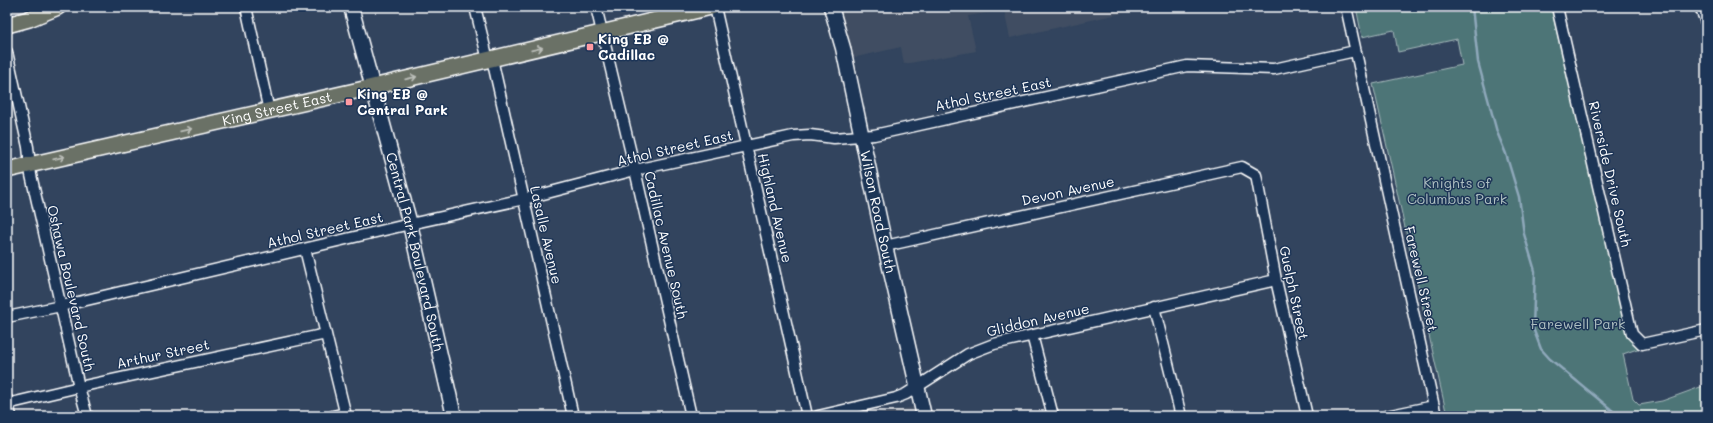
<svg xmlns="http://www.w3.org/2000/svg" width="1713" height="423" font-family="Mali,sans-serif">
<rect width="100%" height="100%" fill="#32445e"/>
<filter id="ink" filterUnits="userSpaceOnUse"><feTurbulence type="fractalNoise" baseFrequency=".025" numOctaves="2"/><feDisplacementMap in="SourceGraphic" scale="8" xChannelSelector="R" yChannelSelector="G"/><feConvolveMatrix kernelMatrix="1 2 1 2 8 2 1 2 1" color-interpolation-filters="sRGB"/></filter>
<g filter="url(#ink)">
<path fill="#404e62" d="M 833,7 L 1150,7 L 1010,38 L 1004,10 L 968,16 L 976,51 L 904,64 L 901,47 L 852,58 Z
M 914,407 L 916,416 L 868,416 L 868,415 Z"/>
<path fill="#4e7477" stroke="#a6babb" d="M 1356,7 L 1551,7 L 1627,333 L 1640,348 L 1623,354 L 1633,399 L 1639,405 L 1662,401 L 1706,385 L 1706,416 L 1447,416 L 1373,84 L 1462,65 L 1457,39 L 1398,52 L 1394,30 L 1362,37 Z"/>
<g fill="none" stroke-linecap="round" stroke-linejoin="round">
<path stroke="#8fa9bb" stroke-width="2.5" d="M 1472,7 L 1478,62 L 1497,132 L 1506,154 L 1519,197 L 1524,234 L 1535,271 L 1533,328 L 1541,349 L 1550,359 L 1619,416"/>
<defs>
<path id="street" d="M 246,7 L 269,111
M 475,7 L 488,60
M 596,7 L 635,170 L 691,416
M 715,7 L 807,416
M 1346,7 L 1436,416
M 1557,7 L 1632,334 L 1642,344 L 1706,330
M 1700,7 L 1706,22
M 7,52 L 28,147 L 31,175 L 79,387 L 87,416
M 492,59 L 573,416
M 885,246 L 1242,167 L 1256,175 L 1276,280 L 1307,416
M 305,249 L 346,416
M 1154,307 L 1181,416
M 7,317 L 61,306 L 410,224 L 524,199 L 635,170 L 793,136 L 810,135 L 834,138 L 874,135 L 1187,66 L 1274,69 L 1355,51
M 1032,335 L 1053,416
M 7,399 L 11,416
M 7,404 L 79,387 L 326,334
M 333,416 L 345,413
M 818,416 L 896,398 L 906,394 L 968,354 L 994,344 L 1276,280
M 1386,416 L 1434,406"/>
<g id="secondary">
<path id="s1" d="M 351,7 L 410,224 L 454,416"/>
<path id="s2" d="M 831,7 L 843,48 L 885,246 L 924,416"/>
</g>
<g id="primary">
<path d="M 7,25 L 29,19 L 58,7"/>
<path id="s3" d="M 7,170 L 364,89 L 711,7"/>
</g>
</defs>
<use href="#street" stroke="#fff" stroke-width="13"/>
<use href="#secondary" stroke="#fff" stroke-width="17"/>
<use href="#primary" stroke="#fff" stroke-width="18"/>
<use href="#street" stroke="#1d3557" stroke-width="10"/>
<use href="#secondary" stroke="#1d3557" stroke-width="14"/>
<use href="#primary" stroke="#6a7166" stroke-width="15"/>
</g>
<defs><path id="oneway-shaft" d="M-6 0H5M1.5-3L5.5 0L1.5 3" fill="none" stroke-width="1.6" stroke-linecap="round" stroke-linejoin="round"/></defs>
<g stroke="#bcbfba">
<use href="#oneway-shaft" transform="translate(537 49) rotate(-13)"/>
<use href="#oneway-shaft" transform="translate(411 78) rotate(-13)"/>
<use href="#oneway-shaft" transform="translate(186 130) rotate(-13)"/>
<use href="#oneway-shaft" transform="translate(59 158) rotate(-13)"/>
</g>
</g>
<g fill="#ff9aa2" stroke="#1d3557" stroke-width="1.5">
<rect x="586" y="43" width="8" height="8" rx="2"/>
<rect x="345" y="98" width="8" height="8" rx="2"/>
</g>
<g text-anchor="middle" stroke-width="3" stroke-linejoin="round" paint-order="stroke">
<g font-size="14" font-weight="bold" fill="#fff" stroke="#1d3557" text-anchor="start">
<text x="598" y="44">King EB @<tspan x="598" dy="16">Cadillac</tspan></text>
<text x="357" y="99">King EB @<tspan x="357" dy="16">Central Park</tspan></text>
</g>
<g font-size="14" fill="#fff" stroke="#1d3557">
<text transform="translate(993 94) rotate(-12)" y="5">Athol Street East</text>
<text dy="5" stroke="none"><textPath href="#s3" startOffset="277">King Street East</textPath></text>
<text transform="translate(675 148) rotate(-13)" y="5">Athol Street East</text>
<text transform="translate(1610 174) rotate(77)" y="5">Riverside Drive South</text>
<text transform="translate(1068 191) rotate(-12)" y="5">Devon Avenue</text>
<text transform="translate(775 208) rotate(77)" y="5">Highland Avenue</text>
<text dy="5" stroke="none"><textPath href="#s2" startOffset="210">Wilson Road South</textPath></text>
<text transform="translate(325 230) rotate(-13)" y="5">Athol Street East</text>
<text transform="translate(546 235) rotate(77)" y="5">Lasalle Avenue</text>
<text transform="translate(666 245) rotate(77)" y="5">Cadillac Avenue South</text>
<text dy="5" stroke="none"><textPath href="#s1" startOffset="253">Central Park Boulevard South</textPath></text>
<text transform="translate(1421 279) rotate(77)" y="5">Farewell Street</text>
<text transform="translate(71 288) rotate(77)" y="5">Oshawa Boulevard South</text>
<text transform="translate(1294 293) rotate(78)" y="5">Guelph Street</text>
<text transform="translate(1038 320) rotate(-13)" y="5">Gliddon Avenue</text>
<text transform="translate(163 354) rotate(-12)" y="5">Arthur Street</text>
</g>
<g font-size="14" fill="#afc0c2" stroke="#1d3557">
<text x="1457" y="188">Knights of<tspan x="1457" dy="16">Columbus Park</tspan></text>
<text x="1578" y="329">Farewell Park</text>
</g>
</g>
<rect width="1713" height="423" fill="none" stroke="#1d3557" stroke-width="24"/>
<rect x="12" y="12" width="1689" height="399" fill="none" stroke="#fff" stroke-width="1.5" filter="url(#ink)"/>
</svg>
